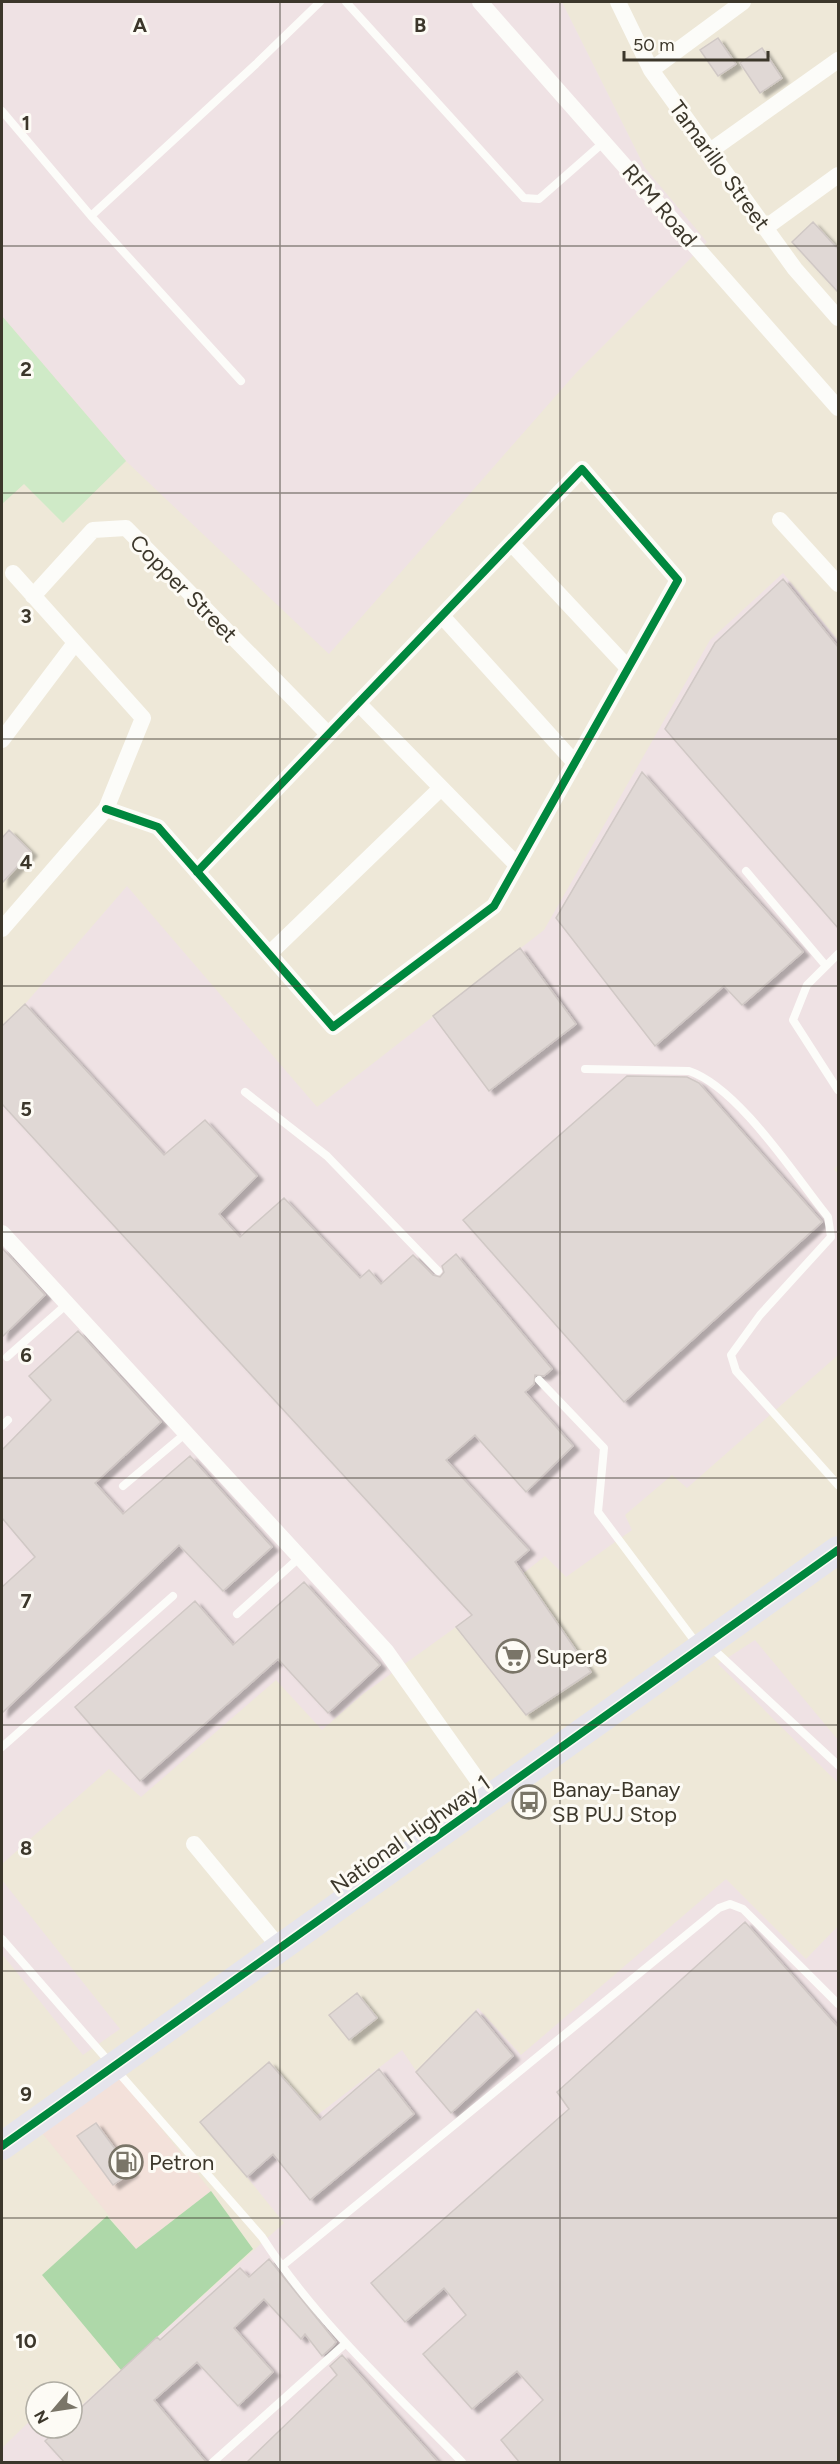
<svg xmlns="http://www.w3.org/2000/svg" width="840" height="2464" font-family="Figtree,sans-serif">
<defs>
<filter id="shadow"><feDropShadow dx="6" dy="4" stdDeviation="1.5" flood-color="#0004"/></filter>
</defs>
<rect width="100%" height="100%" fill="#eee8d8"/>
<path fill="#f3e1da" d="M 117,2073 L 211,2191 L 136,2249 L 42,2133 Z"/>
<path fill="#efe2e4" d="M 2,2 L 562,2 L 645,168 L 707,242 L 576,373 L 329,654 L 126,461 L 2,316 Z
M 783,573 L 838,640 L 838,1165 L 834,1169 L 838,1174 L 838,1355 L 687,1488 L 672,1475 L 625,1515 L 632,1530 L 566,1577 L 545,1556 L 456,1627 L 363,1694 L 322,1730 L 276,1680 L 141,1797 L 109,1769 L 2,1864 L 2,1026 L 25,1004 L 127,886 L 317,1107 L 544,930 L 710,640 Z
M 755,1640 L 838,1740 L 838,1783 L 718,1664 Z
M 726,1879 L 806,1959 L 838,1926 L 838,2462 L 2,2462 L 2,2448 L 36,2415 L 36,2428 L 72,2428 L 72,2414 L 284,2223 L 247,2177 L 316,2116 L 402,2050 L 416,2071 L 478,2008 L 521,2055 Z
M 2,1880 L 120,2029 L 83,2055 L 2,1954 Z"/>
<path fill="#cfeac7" d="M 2,316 L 126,461 L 63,523 L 24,484 L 2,504 Z"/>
<path fill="#aed8a9" d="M 211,2191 L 253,2249 L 121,2370 L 42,2275 L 107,2216 L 136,2249 Z"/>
<path fill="#e0d8d5" stroke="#d0c8c5" stroke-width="1.5" filter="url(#shadow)" d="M 718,38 L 736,64 L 718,76 L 700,50 Z
M 762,48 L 782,78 L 760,93 L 740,63 Z
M 813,222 L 838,249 L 838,292 L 792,242 Z
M 783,579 L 838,647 L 838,928 L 665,729 L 715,643 Z
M 642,772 L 803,952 L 742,1005 L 724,986 L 655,1046 L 556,918 Z
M 9,830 L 31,852 L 2,883 L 2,838 Z
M 520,948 L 576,1024 L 489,1091 L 433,1016 Z
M 25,1004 L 164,1155 L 205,1120 L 257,1176 L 219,1214 L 240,1237 L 284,1198 L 360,1278 L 369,1270 L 381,1284 L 413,1255 L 433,1275 L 440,1277 L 444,1272 L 442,1266 L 456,1254 L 552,1369 L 544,1376 L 535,1375 L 534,1384 L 525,1392 L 573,1446 L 526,1492 L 475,1435 L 446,1460 L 529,1550 L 515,1562 L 591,1672 L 526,1715 L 456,1627 L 472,1615 L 2,1104 L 2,1026 Z
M 627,1076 L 687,1077 L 699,1083 L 822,1222 L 624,1402 L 463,1220 Z
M 2,1248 L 45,1295 L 2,1337 Z
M 78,1331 L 161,1422 L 95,1483 L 123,1514 L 190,1456 L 272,1547 L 223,1591 L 179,1545 L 2,1713 L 2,1587 L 35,1557 L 2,1518 L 2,1450 L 51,1400 L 29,1376 Z
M 304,1582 L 380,1665 L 328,1713 L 278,1659 L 140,1781 L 75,1707 L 195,1601 L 233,1645 Z
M 745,1922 L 838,2027 L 838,2463 L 520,2463 L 501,2440 L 543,2400 L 517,2371 L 472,2409 L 423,2354 L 466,2315 L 444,2288 L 405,2322 L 371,2283 L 569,2109 L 557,2092 Z
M 357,1993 L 377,2018 L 349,2040 L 329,2015 Z
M 476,2011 L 513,2056 L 451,2113 L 416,2072 Z
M 269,2062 L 320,2120 L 379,2069 L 414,2114 L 310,2200 L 273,2154 L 247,2177 L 200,2122 Z
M 96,2123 L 132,2172 L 113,2185 L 77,2136 Z
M 269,2259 L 336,2342 L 333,2346 L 322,2356 L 305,2334 L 301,2339 L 264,2299 L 234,2328 L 273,2372 L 238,2406 L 197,2362 L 154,2400 L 207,2463 L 65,2463 L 45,2441 L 59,2428 L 72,2428 L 72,2416 L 157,2337 L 160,2340 L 240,2268 L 249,2277 Z
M 342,2355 L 439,2463 L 246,2463 L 337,2375 L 330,2366 Z"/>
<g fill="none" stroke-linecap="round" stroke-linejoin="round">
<path stroke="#fcfcf9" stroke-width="8" d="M 346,2 L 524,198 L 539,199 L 604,142
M 2,111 L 91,216 L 256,64 L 320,2
M 91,216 L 241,381
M 746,871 L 826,966
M 838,954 L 807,985 L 793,1020 L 838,1090
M 585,1069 L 689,1071 C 738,1087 795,1176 828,1217 L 831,1237 L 760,1315 L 731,1355 L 736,1371 L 838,1485
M 245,1092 L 327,1156 L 438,1271
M 7,1357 L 67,1304
M 539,1380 L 604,1448 L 598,1512 L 697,1644
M 2,1426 L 8,1420
M 123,1486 L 186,1433
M 237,1614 L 300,1557
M 711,1647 L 838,1765
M 2,1747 L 173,1596
M 2,1939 L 262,2237 C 316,2321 393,2391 462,2462
M 282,2266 L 719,1908 L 730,1904 L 743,1909 L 838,2004
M 213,2462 L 346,2343"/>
<path stroke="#fcfcf9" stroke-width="16" d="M 480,2 L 838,408
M 618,2 L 651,70 L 795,269 L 838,318
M 651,70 L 743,2
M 710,151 L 838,60
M 765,228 L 838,175
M 780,520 L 838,584
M 511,543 L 628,668
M 33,596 L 93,530 L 126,528 L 328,734
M 442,616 L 575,763
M 358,703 L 517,865
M 2,740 L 75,643
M 106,809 L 158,827 L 333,1027 L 494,906 L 678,580 L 582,469 L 197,872
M 2,929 L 106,809 L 143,718 L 13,573
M 269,954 L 441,788
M 2,1233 L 386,1651 L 491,1799
M 194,1844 L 280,1948"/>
<path stroke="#e5e4ec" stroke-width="28" d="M 2,2146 L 838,1550"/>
<defs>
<path id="cycleway" d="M 106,809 L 158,827 L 333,1027 L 494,906 L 678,580 L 582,469 L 197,872
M 2,2146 L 838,1550"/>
</defs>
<use href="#cycleway" stroke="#fdfbf5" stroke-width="11"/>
<use href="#cycleway" stroke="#00873e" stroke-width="8"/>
</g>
<path fill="none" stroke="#3c372b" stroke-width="1.5" stroke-opacity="0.55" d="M 280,2 L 280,2462M 560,2 L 560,2462M 2,246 L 838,246M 2,493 L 838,493M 2,739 L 838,739M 2,986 L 838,986M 2,1232 L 838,1232M 2,1478 L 838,1478M 2,1725 L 838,1725M 2,1971 L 838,1971M 2,2218 L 838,2218"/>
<defs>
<symbol id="supermarket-ring" viewBox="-11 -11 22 22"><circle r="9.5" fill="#fdfbf5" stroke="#7a7568" stroke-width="1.5"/><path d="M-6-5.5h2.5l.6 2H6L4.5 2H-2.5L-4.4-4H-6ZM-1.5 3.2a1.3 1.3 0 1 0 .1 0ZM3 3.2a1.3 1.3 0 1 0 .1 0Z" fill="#7a7568"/></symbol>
<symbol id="bus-ring" viewBox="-11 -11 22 22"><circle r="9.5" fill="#fdfbf5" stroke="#7a7568" stroke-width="1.5"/><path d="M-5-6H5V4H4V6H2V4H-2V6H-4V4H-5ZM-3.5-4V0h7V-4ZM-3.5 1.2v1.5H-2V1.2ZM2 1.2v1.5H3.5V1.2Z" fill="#7a7568"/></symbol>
<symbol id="fuel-ring" viewBox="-11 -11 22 22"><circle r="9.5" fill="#fdfbf5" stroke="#7a7568" stroke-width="1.5"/><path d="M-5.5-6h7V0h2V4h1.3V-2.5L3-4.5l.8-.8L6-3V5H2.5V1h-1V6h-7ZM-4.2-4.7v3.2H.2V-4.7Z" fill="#7a7568"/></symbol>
</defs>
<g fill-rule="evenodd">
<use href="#supermarket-ring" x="494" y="1637" width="38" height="38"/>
<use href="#bus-ring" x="510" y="1783" width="38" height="38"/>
<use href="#fuel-ring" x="107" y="2143" width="38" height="38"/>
</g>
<g text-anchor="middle" stroke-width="6" stroke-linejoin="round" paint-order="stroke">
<g font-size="22" fill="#3c372b" stroke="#fdfbf5">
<text transform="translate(720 165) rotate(54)" y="8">Tamarillo Street</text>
<text transform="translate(660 205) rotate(49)" y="8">RFM Road</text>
<text transform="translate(184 588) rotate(45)" y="8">Copper Street</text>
<text transform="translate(410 1834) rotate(-35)" y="8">National Highway 1</text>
</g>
<g font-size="22" fill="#3c372b" stroke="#fdfbf5" text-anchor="start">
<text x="536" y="1664">Super8</text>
<text x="552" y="1797">Banay-Banay<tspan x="552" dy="25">SB PUJ Stop</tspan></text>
<text x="149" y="2170">Petron</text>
</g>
</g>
<g font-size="20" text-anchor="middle" font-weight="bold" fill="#3c372b" stroke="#fdfbf5" stroke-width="6" stroke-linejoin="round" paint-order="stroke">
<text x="140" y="32">A</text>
<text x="420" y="32">B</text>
<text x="26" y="130">1</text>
<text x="26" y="376">2</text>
<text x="26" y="623">3</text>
<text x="26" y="869">4</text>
<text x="26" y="1116">5</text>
<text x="26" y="1362">6</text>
<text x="26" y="1608">7</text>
<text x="26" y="1855">8</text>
<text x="26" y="2101">9</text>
<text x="26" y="2348">10</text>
</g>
<rect width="840" height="2464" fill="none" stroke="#3c372b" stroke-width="6"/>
<g transform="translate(54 2410) rotate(241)"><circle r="28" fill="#fdfbf5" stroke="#b0ada4" stroke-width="1.5"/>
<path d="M0-4.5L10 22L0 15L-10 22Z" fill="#7a7568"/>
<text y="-9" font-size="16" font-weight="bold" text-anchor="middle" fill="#3c372b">N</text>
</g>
<path d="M624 51v9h144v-9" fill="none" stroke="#3c372b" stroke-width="3"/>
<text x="633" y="51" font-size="18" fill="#3c372b" stroke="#fdfbf5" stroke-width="4.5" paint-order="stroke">50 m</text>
</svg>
